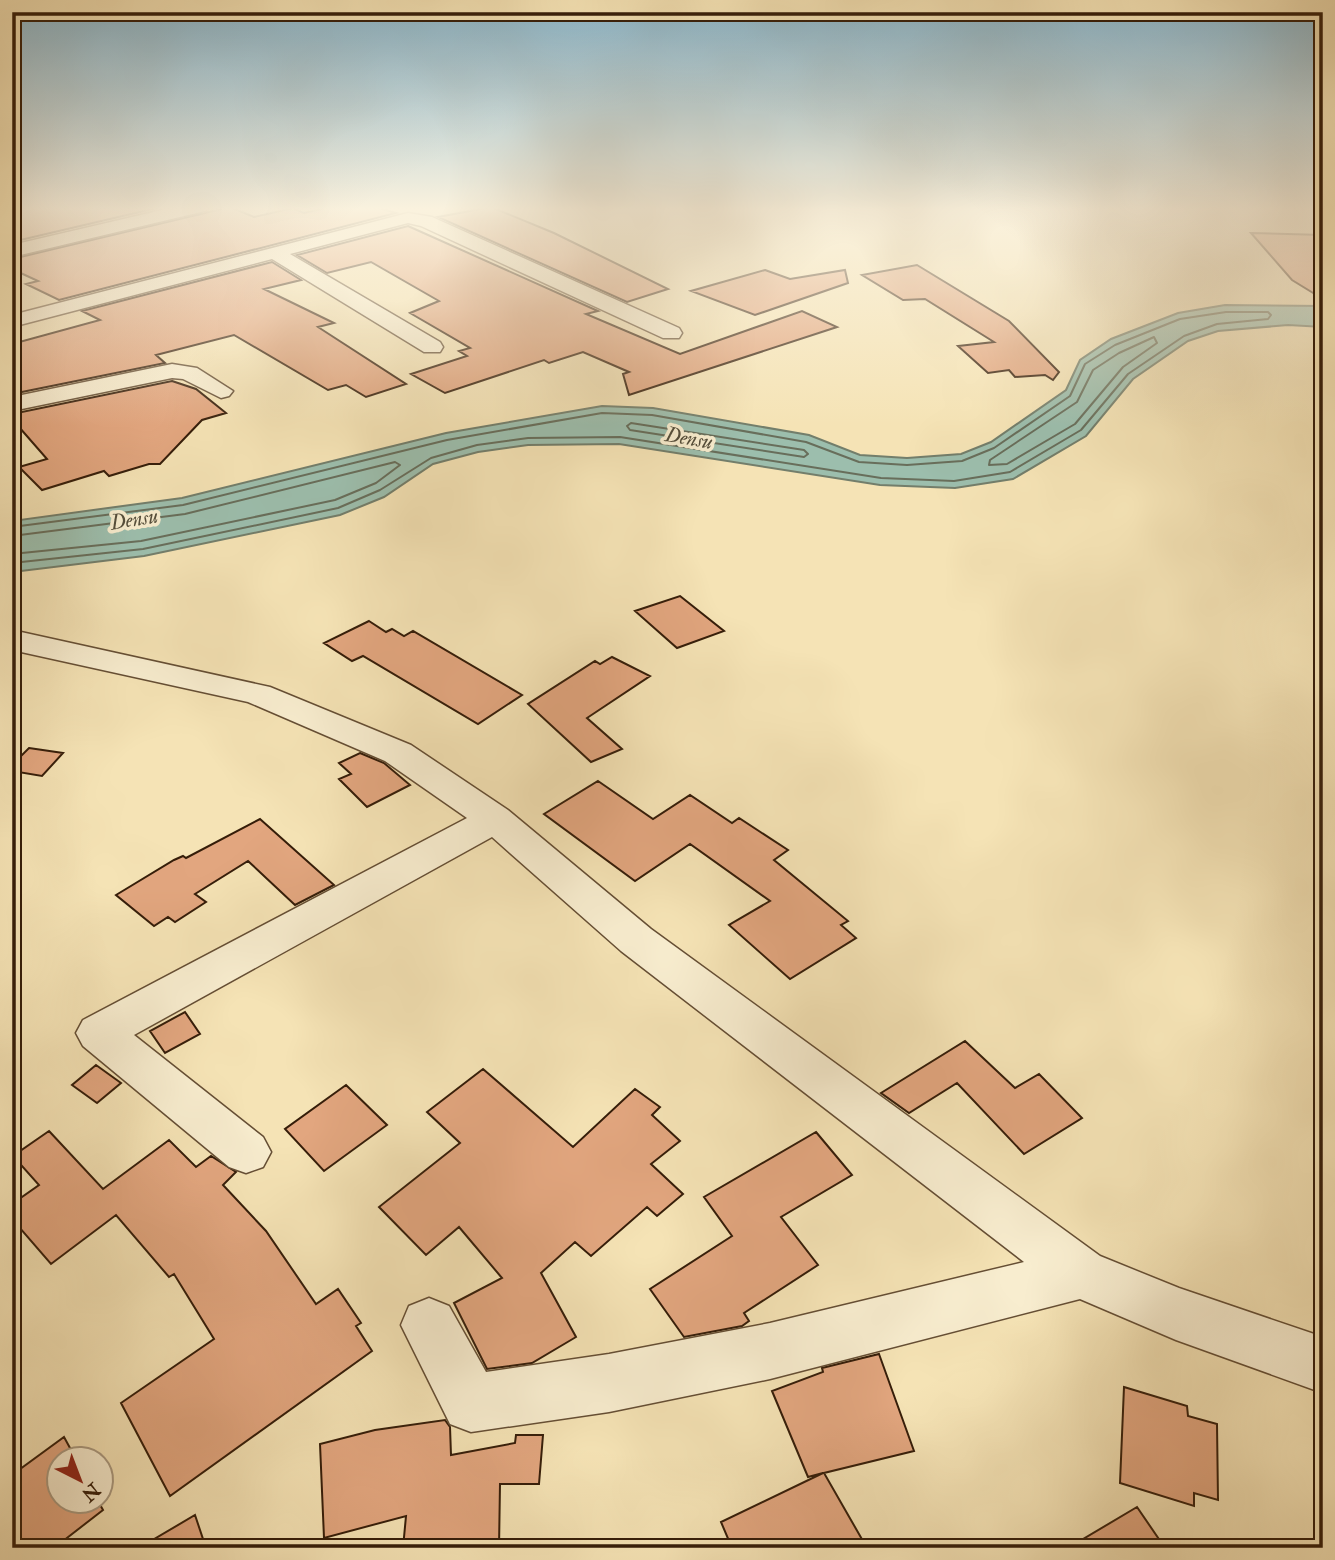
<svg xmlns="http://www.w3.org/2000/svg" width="1335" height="1560" font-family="'IM FELL Double Pica',serif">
<rect width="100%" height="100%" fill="#f5e3b5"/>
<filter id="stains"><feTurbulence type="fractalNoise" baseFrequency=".00286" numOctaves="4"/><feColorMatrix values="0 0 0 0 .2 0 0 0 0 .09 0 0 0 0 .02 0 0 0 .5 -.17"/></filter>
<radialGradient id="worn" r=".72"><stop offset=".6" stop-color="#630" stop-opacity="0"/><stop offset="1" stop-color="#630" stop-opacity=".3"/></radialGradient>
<path fill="#9cbead" stroke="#737e6b" stroke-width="2" d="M 1225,305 L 1323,306 L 1323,327 L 1288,325 L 1218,331 L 1188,341 L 1133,379 L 1086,436 L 1013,479 L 955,488 L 880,485 L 619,444 L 528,445 L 478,452 L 433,464 L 384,497 L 340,515 L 144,556 L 21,571 L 12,569 L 12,521 L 182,498 L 446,433 L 602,406 L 653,408 L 809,435 L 860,455 L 907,458 L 961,454 L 991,442 L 1066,390 L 1080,360 L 1111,339 L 1178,313 Z"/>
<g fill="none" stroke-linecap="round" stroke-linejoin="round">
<path stroke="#686e5b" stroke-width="2" d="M 1154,337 L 1157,343 L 1123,367 L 1075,424 L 1007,464 L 989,465 L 990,460 L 1077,402 L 1093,370 L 1119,353 Z
M 631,423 L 804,450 L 808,454 L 804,457 L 630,430 L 627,426 Z
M 12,527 L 183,505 L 447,440 L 602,413 L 652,415 L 806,442 L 859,462 L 907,465 L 962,461 L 994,448 L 1070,396 L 1085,364 L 1115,345 L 1180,319 L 1226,312 L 1268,312 L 1271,315 L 1268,319 L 1217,324 L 1184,336 L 1128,374 L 1081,430 L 1010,472 L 954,481 L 881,478 L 620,437 L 528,438 L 477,445 L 431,458 L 380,490 L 338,508 L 143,549 L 12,563
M 12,536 L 185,514 L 395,462 L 400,465 L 376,483 L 335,500 L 141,541 L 12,554"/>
</g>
<path fill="#e2a67f" stroke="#351d09" stroke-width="2" d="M 12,207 L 161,207 L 12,242 Z
M 230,207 L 254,217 L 293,208 L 304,213 L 329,207 L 376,207 L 396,213 L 59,300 L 26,284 L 38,281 L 12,269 L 12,259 Z
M 491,207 L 554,233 L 668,289 L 627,302 L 438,217 Z
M 408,226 L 598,311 L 586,314 L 680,354 L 802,311 L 837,327 L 629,395 L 623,374 L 629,372 L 583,352 L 549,363 L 544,360 L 445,393 L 411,374 L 467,356 L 459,351 L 470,348 L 410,313 L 439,301 L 371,262 L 327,273 L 297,255 Z
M 1251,233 L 1323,235 L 1323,299 L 1292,280 Z
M 272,262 L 301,280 L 264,289 L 334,323 L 318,327 L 406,384 L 366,397 L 346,385 L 328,390 L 234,335 L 156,355 L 165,363 L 12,394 L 12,344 L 100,320 L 82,311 Z
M 917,265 L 1009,321 L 1059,372 L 1053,380 L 1045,375 L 1015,377 L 1009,370 L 988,373 L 958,346 L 994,342 L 925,299 L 903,300 L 862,275 Z
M 765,270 L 790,279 L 845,270 L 848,283 L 755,315 L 691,291 Z
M 172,381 L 196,389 L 226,413 L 202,420 L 160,464 L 149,464 L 109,476 L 104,471 L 42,490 L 19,467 L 47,459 L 12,419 L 12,414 Z
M 680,596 L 724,631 L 677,648 L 635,611 Z
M 369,621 L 386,632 L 392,629 L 404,636 L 413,631 L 522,695 L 478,724 L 363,656 L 352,661 L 324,643 Z
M 612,657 L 650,676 L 587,718 L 622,749 L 591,762 L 528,704 L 595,661 L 600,664 Z
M 29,748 L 63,753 L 42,776 L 12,771 L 12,765 Z
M 360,753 L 384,763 L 410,785 L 367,807 L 339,779 L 351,774 L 339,763 Z
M 598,781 L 653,819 L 690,795 L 732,823 L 739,818 L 788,850 L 774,860 L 848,921 L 841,925 L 856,938 L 790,979 L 729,925 L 770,901 L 690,844 L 635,881 L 544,814 Z
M 260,819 L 334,885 L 295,905 L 248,861 L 195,894 L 206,902 L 175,922 L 168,917 L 154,926 L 116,895 L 174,860 L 183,856 L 186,858 Z
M 185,1012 L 200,1034 L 165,1053 L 150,1031 Z
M 965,1041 L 1015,1088 L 1039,1074 L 1082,1118 L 1024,1154 L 957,1083 L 909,1113 L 881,1093 Z
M 96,1065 L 121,1083 L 97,1103 L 72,1085 Z
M 483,1069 L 573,1147 L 635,1089 L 660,1107 L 652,1115 L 680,1141 L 651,1164 L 683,1194 L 657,1216 L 647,1207 L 591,1256 L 575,1242 L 541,1273 L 576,1337 L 532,1363 L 487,1369 L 454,1303 L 502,1278 L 459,1227 L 426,1255 L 379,1207 L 460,1143 L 427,1112 Z
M 346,1085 L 387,1125 L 324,1171 L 285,1129 Z
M 49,1131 L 103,1189 L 169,1140 L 196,1167 L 211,1156 L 236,1172 L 223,1185 L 266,1231 L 316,1304 L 338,1289 L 361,1323 L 356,1326 L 372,1351 L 170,1496 L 121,1403 L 214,1339 L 174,1274 L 169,1277 L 116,1215 L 51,1264 L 12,1219 L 12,1204 L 39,1185 L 13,1156 Z
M 816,1132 L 852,1175 L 781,1217 L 818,1265 L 744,1313 L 749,1321 L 742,1326 L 684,1337 L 650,1289 L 732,1236 L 704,1197 Z
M 879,1354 L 914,1451 L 824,1473 L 867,1548 L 732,1548 L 721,1522 L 823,1473 L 808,1477 L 772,1391 L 823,1372 L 822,1368 Z
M 1124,1387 L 1187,1406 L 1188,1416 L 1217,1424 L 1218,1500 L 1194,1493 L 1194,1506 L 1120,1483 Z
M 445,1420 L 450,1427 L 451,1455 L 515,1443 L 516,1435 L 543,1435 L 539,1484 L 500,1484 L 499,1548 L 403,1548 L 406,1516 L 324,1538 L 320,1444 L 375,1430 Z
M 64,1437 L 76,1459 L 60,1459 L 60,1501 L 98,1501 L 103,1510 L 54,1548 L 12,1548 L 12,1475 Z
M 1137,1507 L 1165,1548 L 1068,1548 Z
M 195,1515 L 206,1548 L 139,1548 Z"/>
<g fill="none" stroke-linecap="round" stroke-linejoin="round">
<defs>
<path id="minor" d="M 175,207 L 207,207 L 205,211 L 12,257 L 12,245 Z
M 408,213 L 432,217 L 679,328 L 682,333 L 679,338 L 663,338 L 421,226 L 408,223 L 290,254 L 440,342 L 443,347 L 440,352 L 424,352 L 272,259 L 12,327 L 12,315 Z
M 172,364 L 197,368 L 233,391 L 229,396 L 221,398 L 183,379 L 172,378 L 12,411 L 12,397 Z
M 12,630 L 270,687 L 411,745 L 508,810 L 651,929 L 1100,1256 L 1179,1288 L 1323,1337 L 1323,1393 L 1176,1340 L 1080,1299 L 770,1379 L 609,1412 L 471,1432 L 450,1424 L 401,1325 L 409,1306 L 429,1298 L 449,1306 L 486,1372 L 609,1354 L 770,1323 L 1024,1262 L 621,951 L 492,837 L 134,1035 L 263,1137 L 271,1152 L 263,1167 L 246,1173 L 229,1167 L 83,1046 L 76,1033 L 83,1020 L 467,818 L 385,761 L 248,702 L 12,650 Z"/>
</defs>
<use href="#minor" stroke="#654e34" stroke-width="3"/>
<use href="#minor" fill="#f8edcf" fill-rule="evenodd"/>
</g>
<linearGradient id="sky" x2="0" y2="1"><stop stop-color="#89b8d0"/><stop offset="0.49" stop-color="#faf2de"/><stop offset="1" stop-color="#faf2de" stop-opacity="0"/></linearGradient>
<rect width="1335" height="426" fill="url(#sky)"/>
<g text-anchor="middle" stroke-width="7" stroke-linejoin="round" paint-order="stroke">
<g font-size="21" font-style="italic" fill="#544d3a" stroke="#f8edcf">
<text transform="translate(689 438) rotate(10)" y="7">Densu</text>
<text transform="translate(134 519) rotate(-9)" y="7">Densu</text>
</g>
</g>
<rect width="1335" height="1560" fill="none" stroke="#f5e3b5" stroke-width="42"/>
<rect x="14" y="14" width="1307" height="1532" fill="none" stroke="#351d09" stroke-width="3.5"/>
<rect x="21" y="21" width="1293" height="1518" fill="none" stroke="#351d09" stroke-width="2"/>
<g transform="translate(80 1480) rotate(138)"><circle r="33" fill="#f8edcf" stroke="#aa9a80" stroke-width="2"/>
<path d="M0-5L12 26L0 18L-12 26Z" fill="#8f2418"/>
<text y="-10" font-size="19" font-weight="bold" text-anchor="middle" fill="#351d09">N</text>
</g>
<rect width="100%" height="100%" filter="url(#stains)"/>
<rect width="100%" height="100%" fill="url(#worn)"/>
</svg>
